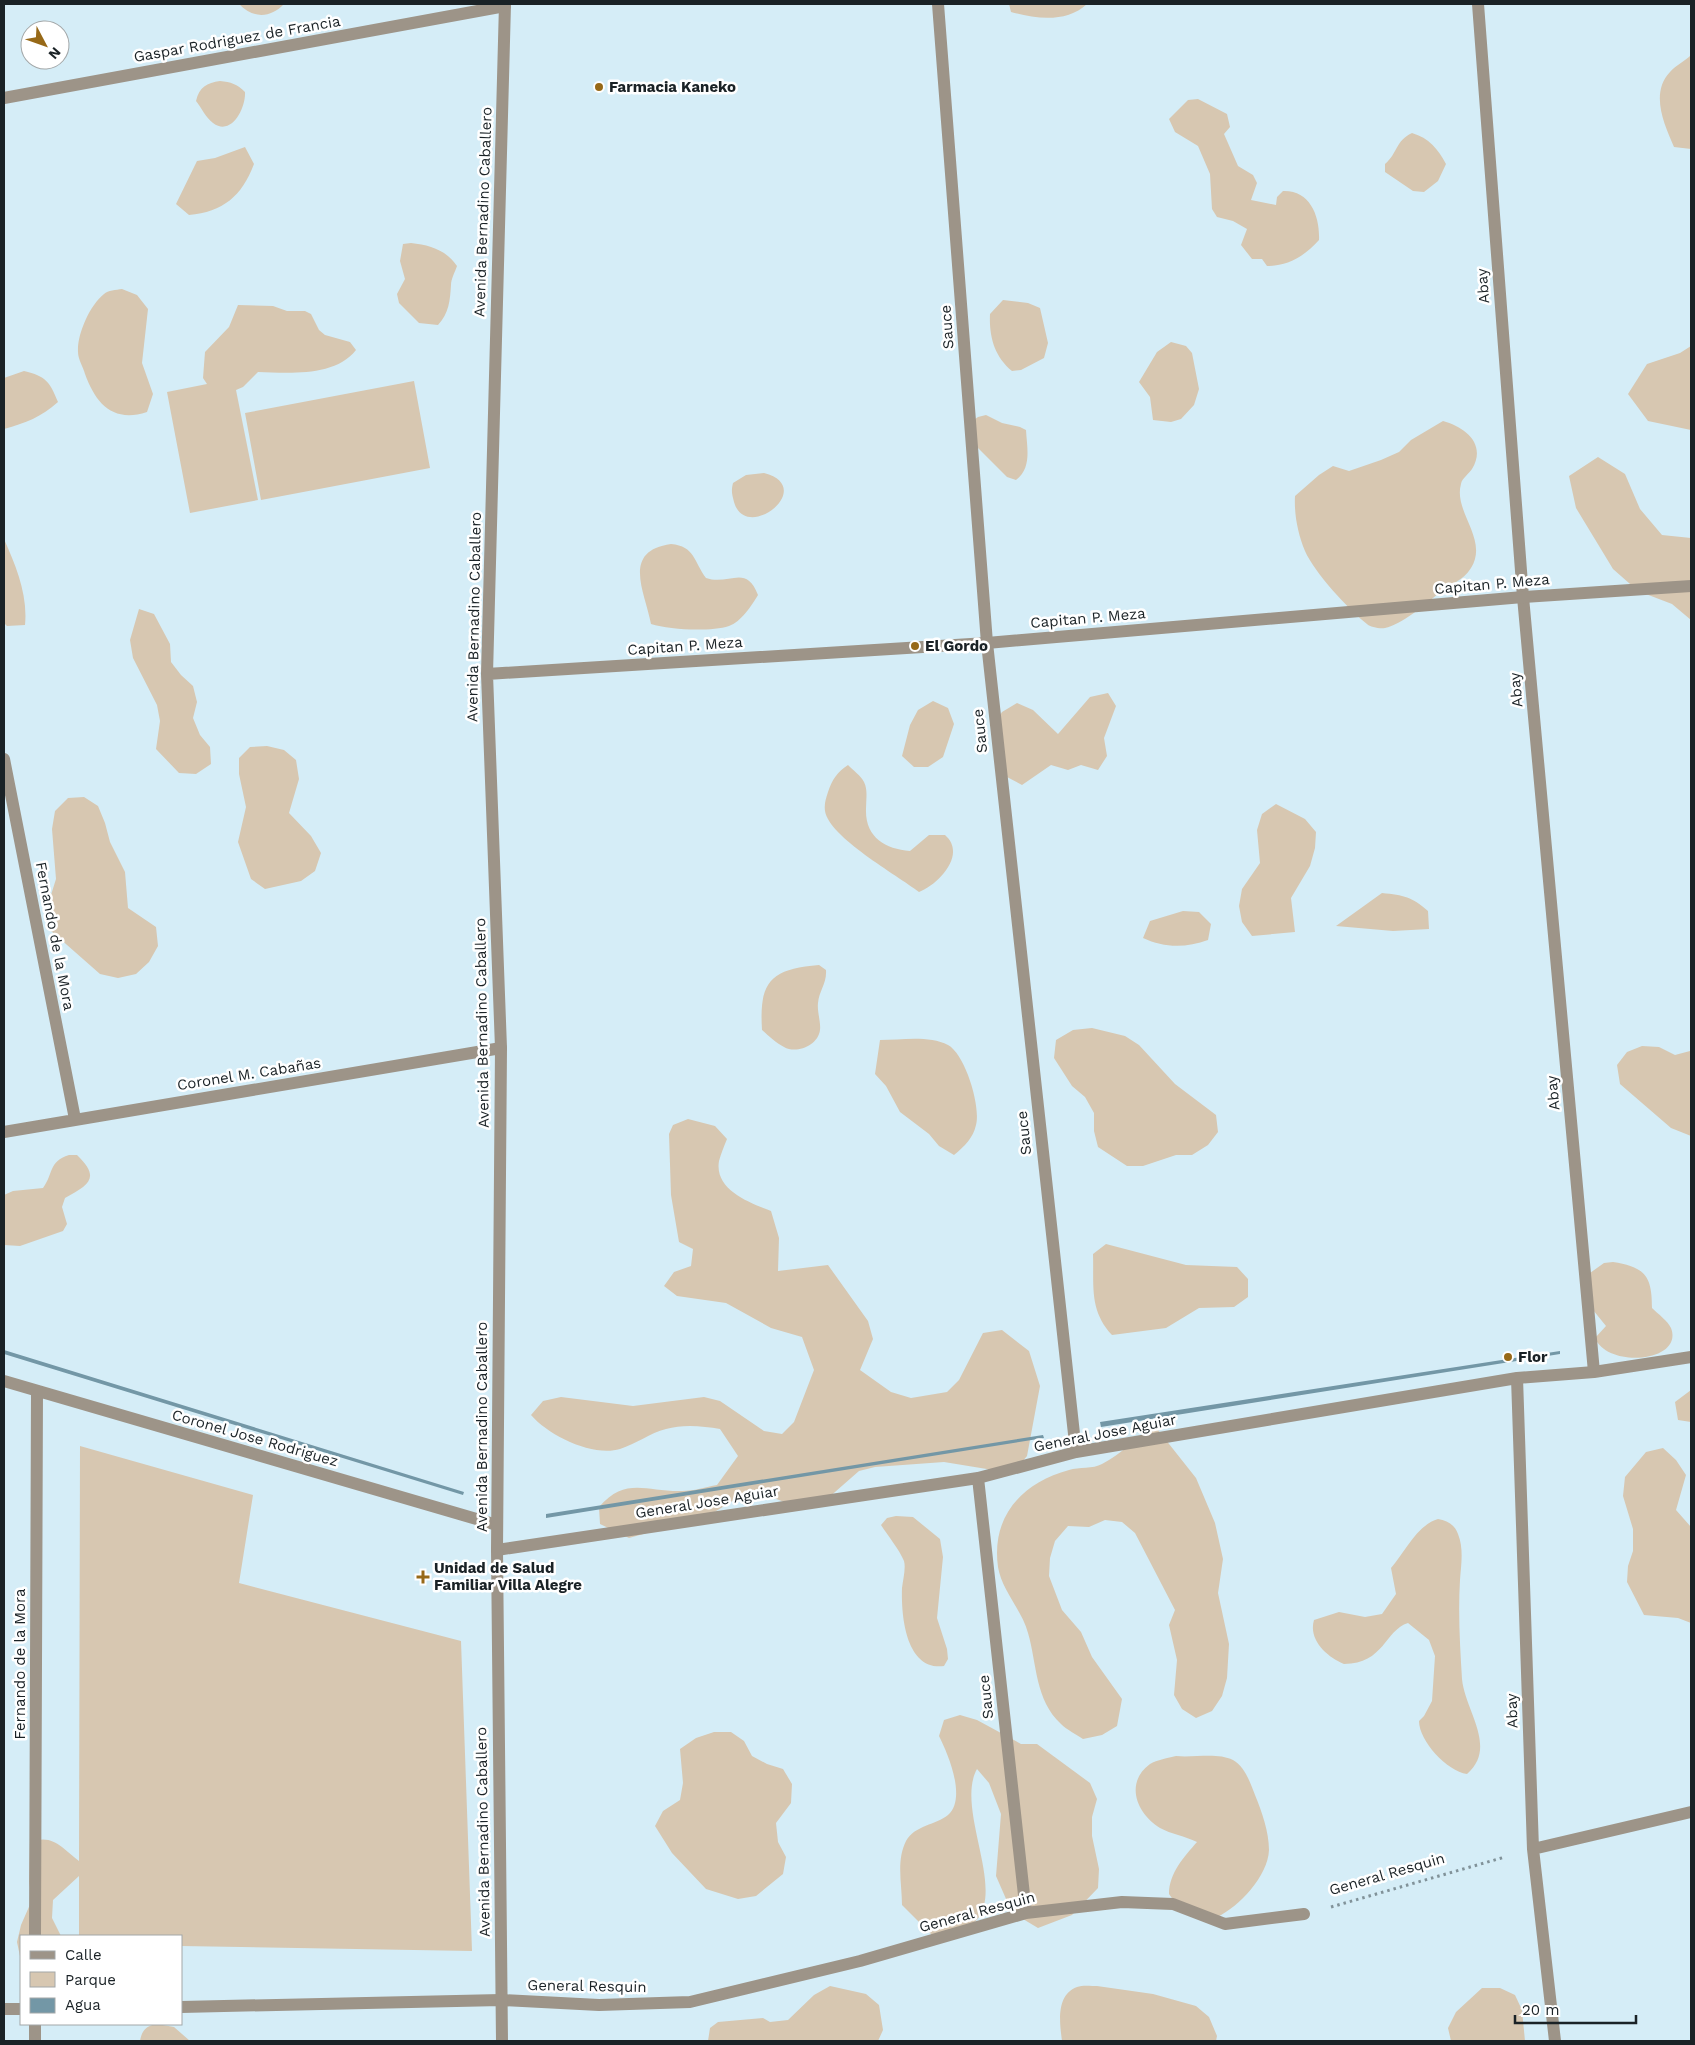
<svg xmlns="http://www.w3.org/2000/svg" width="1695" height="2045" font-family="'Work Sans',sans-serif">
<rect width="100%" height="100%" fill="#d5edf7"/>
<path fill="#d7c7b1" d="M 239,4 L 284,4 C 271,18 253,19 239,4 Z
M 1009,4 L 1087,4 C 1067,23 1036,19 1011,12 Z
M 1691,55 L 1691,149 L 1674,147 C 1664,124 1650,93 1670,72 C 1676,65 1685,61 1691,55 Z
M 220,81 C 231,82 237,84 245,92 C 246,107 232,137 213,123 C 206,118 201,107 196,101 C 199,87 207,83 220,81 Z
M 1198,99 L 1227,114 L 1230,127 L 1224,134 L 1238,166 L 1253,175 L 1257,183 L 1251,200 L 1276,205 L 1277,197 L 1283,191 C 1310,190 1320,216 1319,240 C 1305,256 1288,266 1267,266 L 1262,259 L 1252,259 L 1241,245 L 1247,229 L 1233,221 L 1217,217 L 1212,209 L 1210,174 L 1198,146 L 1175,132 L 1169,119 L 1188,100 Z
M 1412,133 C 1429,138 1438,149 1446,164 L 1438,181 L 1424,192 L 1413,191 L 1385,172 L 1385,164 C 1398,153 1395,141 1412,133 Z
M 245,147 L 254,164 C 242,196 223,212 189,215 L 176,204 L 197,161 L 215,158 Z
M 411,243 C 430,245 446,250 457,266 C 455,272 451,279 451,285 C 450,301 449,313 438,325 L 419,323 L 399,303 L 397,294 L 405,279 L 400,261 L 403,244 Z
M 122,289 L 137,295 L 148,309 L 142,363 L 153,394 L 147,412 C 113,423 96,404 85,374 C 83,367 78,359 78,352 C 77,334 90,305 104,294 C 108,290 116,290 122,289 Z
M 1003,300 L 1028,303 L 1040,308 L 1048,343 L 1044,358 L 1021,370 L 1012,371 C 994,356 989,336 990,314 Z
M 238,305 L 273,306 L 287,311 L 305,311 L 311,314 L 319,330 L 325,335 L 350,342 L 356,350 C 335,377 289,373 258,372 L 243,387 L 236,390 L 258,500 L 190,513 L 167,392 L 207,384 L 203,378 L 205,352 L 229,327 Z
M 1171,342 L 1186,346 L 1192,353 L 1199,389 L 1194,405 L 1181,419 L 1171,422 L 1153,420 L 1150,397 L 1139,382 L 1157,352 Z
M 1691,346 L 1691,430 L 1648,421 L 1628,394 L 1647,364 L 1680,353 Z
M 24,371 C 46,376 50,382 58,402 C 41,417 26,423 4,429 L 4,378 Z
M 414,381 L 430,468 L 261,500 L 245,413 Z
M 986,415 L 1002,423 L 1020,427 L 1026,430 C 1027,448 1032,468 1016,480 L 1007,477 L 977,447 L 971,422 L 978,417 Z
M 1443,421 C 1465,427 1487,444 1472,469 C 1469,474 1462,478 1461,484 C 1453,512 1489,539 1471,568 C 1463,581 1450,584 1439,593 C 1426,604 1401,625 1385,628 C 1380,629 1370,627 1367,624 C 1349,610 1314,572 1305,551 C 1298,534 1294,515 1295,496 L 1319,475 L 1333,466 L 1349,471 L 1381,460 L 1399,452 L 1411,440 Z
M 1598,457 L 1625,474 L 1640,509 L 1662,535 L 1691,538 L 1691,620 L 1672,604 L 1638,591 L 1613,569 L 1576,508 L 1569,476 Z
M 764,473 C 818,487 746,544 734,502 C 732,494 731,491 733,483 L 746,475 Z
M 4,539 C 16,566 28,595 25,625 L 7,626 L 4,623 Z
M 671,544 C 695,546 694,562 706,578 C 729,586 746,563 758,595 C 752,605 741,622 729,626 C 710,632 670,630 651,624 C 645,592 621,551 671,544 Z
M 139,609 L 154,614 L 170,644 L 171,662 L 181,675 L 193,686 L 197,702 L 193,718 L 200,735 L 210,747 L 211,764 L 196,774 L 179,773 L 156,749 L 160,721 L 157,705 L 133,658 L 130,640 Z
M 1108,693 L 1116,706 L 1104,738 L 1107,756 L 1098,770 L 1081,765 L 1068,770 L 1051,765 L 1022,785 L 1007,777 L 993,726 L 1002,712 L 1017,703 L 1033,710 L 1058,734 L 1090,697 Z
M 933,701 L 948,708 L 954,724 L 943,757 L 928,767 L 914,767 L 902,756 L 910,725 L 918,710 Z
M 267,746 L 284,750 L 296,760 L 299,779 L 289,813 L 311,836 L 321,853 L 315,871 L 301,881 L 265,889 L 251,879 L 238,842 L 246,807 L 239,774 L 239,758 L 250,747 Z
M 848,765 C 853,770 861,776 864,782 C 868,790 866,800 866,809 C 865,837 885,849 910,851 L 929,835 L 945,835 C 967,854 939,884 919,892 C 897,875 829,837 825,811 C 824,804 826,798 828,792 C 832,780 837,772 848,765 Z
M 84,797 L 98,806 L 105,823 L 110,842 L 125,872 L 128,908 L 156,927 L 158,946 L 149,962 L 136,974 L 118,978 L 100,974 L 50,930 L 45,914 L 56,879 L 52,829 L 55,811 L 68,798 Z
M 1276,804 L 1305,819 L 1316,832 L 1315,848 L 1310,866 L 1291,898 L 1295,932 L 1252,936 L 1242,922 L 1239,906 L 1242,889 L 1260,863 L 1257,830 L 1262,814 Z
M 1382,893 C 1404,895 1412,897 1428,911 L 1429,929 L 1393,931 L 1336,926 Z
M 1183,911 L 1199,912 L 1211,924 L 1208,940 C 1186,948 1164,948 1143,938 L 1150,921 Z
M 819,965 L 826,970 C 827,983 819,991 818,1003 C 817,1012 821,1022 820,1030 C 818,1046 796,1054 784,1047 C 776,1043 769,1036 762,1030 C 759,982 770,969 819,965 Z
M 1092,1028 L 1125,1036 L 1139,1045 L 1175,1084 L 1216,1115 L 1218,1132 L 1208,1145 L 1192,1155 L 1176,1155 L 1143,1166 L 1127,1166 L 1098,1147 L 1094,1131 L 1094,1113 L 1085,1097 L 1072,1086 L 1054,1058 L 1056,1040 L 1073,1030 Z
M 880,1040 C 901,1040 929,1035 948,1045 C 965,1054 981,1106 976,1125 C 973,1138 965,1146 954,1155 L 939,1146 L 929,1134 L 900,1112 L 886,1086 L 875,1074 Z
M 1642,1046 L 1659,1047 L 1675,1055 L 1690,1051 L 1691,1048 L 1691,1136 L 1671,1128 L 1620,1084 L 1617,1065 L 1627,1052 Z
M 688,1119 L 715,1126 L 727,1139 C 724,1146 721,1154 719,1161 C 714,1190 750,1203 771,1211 L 779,1238 L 778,1271 L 828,1265 L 868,1321 L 873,1339 L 860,1370 L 891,1392 L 911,1398 L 947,1392 L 959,1380 L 983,1333 L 1002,1330 L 1029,1351 L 1040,1386 L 1027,1456 L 1016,1469 L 999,1471 L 944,1462 L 875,1467 L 859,1471 L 819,1506 L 803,1509 L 771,1497 L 739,1497 L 708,1516 L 629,1538 L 600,1524 L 599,1507 C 626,1476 646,1492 682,1491 C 694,1491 706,1487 717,1485 L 738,1456 L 720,1429 C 703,1426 683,1424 666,1429 C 650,1433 636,1444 620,1449 C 593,1457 549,1436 531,1415 L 543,1401 L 561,1397 L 633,1406 L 704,1397 L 720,1401 L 764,1431 L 782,1434 L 794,1422 L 814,1370 L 802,1337 L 771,1328 L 726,1303 L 677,1296 L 664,1286 L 674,1272 L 691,1266 L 693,1249 L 679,1242 L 671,1195 L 669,1134 L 673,1125 Z
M 69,1155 L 77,1155 C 101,1178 89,1185 65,1198 L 62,1207 L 67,1224 L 63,1231 L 20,1246 L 4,1245 L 4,1195 L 13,1191 L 43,1188 C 54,1173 48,1162 69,1155 Z
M 1106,1244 L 1186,1265 L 1237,1267 L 1248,1279 L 1248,1297 L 1234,1307 L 1199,1308 L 1166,1328 L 1112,1335 C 1089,1310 1094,1286 1093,1254 Z
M 1613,1262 C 1646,1267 1652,1277 1652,1308 C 1658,1314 1668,1321 1671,1328 C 1684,1362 1608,1369 1595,1338 L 1606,1326 L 1589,1305 L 1590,1273 L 1604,1263 Z
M 1691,1390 L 1691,1422 L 1678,1420 L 1675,1402 Z
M 1154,1425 L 1196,1478 L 1215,1523 L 1223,1559 L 1218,1593 L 1229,1644 L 1227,1678 L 1222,1696 L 1212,1711 L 1196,1718 L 1182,1709 L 1174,1695 L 1177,1660 L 1169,1625 L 1175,1610 L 1135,1533 L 1122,1522 L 1105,1520 L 1089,1527 L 1068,1526 L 1055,1541 L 1050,1558 L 1049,1576 L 1062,1610 L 1081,1632 L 1092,1657 L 1122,1699 L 1117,1726 L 1102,1735 L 1083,1739 C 1076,1734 1067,1730 1061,1724 C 1035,1700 1037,1664 1028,1633 C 1022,1610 1002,1591 998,1567 C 991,1516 1022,1483 1069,1470 C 1079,1467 1093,1469 1102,1464 C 1121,1454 1138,1437 1154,1425 Z
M 80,1446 L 253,1495 L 239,1583 L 461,1641 L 472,1951 L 181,1946 L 181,1936 L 79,1936 L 79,1876 L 53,1900 L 52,1918 L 61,1936 L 21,1936 L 21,1961 L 17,1942 L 21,1925 L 32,1900 L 29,1882 L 30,1843 C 52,1832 64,1850 79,1861 Z
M 1663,1448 L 1676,1460 L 1686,1475 L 1676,1510 L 1691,1527 L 1691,1623 L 1678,1618 L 1644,1615 L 1627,1582 L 1628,1566 L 1633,1551 L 1633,1529 L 1623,1496 L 1625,1477 L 1646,1452 Z
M 896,1516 L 913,1517 L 940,1539 L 943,1557 L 937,1618 L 947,1649 L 948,1659 L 944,1666 C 906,1671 901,1616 902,1588 C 903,1580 906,1568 904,1561 C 899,1549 888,1536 881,1525 L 887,1518 Z
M 1438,1519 C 1448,1521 1455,1525 1458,1534 C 1464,1549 1461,1565 1460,1580 C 1458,1613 1460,1646 1462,1679 C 1465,1711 1498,1747 1467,1774 C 1447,1771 1419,1741 1419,1721 L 1424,1716 L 1432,1701 L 1435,1656 L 1429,1640 L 1408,1623 C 1385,1630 1384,1664 1344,1664 C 1327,1657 1308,1640 1314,1620 L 1339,1612 L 1365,1617 L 1382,1614 L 1396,1594 L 1391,1568 C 1405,1552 1417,1525 1438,1519 Z
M 960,1715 L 977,1720 L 1021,1744 L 1037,1744 L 1090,1783 L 1097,1799 L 1092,1817 L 1092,1836 L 1099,1869 L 1098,1888 L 1072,1915 L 1038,1928 L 1023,1919 L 1010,1908 L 996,1876 L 1001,1814 L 989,1783 L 977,1769 C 956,1807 1002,1883 979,1917 C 974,1924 966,1930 960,1936 L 932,1935 L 902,1905 C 902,1884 896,1861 906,1841 C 915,1825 936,1825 948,1815 C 967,1798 948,1754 939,1736 L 944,1720 Z
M 714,1732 L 731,1732 L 744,1741 L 752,1756 L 767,1764 L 783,1769 L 792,1784 L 791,1803 L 776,1823 L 778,1842 L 786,1857 L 783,1874 L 756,1896 L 738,1899 L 706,1889 L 672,1853 L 655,1826 L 663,1811 L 680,1800 L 683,1783 L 680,1749 L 696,1738 Z
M 1176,1756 C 1194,1758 1217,1752 1233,1760 C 1245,1767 1250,1782 1255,1795 C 1262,1812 1269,1832 1269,1850 C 1268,1876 1239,1907 1217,1917 L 1174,1901 L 1169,1894 C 1169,1873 1184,1857 1197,1842 C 1185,1836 1171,1834 1160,1828 C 1137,1814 1124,1783 1150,1764 C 1157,1760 1168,1758 1176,1756 Z
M 830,1986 L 866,1994 L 879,2005 L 883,2030 L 878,2041 L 708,2041 L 710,2028 L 718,2022 L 763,2018 L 770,2022 L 788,2020 L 814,1995 Z
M 1097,1986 L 1153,1994 L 1196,2006 L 1209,2017 L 1217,2036 L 1216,2041 L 1062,2041 C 1060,2025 1055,1995 1077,1987 C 1082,1985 1091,1986 1097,1986 Z
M 1482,1988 L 1500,1988 L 1515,1995 L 1522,2010 L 1525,2041 L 1451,2041 L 1448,2028 L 1456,2012 Z
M 157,2024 L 174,2027 L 190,2041 L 140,2041 C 142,2030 146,2026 157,2024 Z"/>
<path fill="#7397a6" d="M 4,1350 L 464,1492 L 463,1495 L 4,1354 Z
M 1560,1351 L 1560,1354 L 1101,1427 L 1100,1422 Z
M 1043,1435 L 1044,1438 L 546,1518 L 546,1514 Z"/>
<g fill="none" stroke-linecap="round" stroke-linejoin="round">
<path stroke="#819299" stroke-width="3" stroke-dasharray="2.5 4" stroke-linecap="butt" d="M 1331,1907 L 1505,1857"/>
<path stroke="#9d9488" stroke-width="12" d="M 938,4 L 987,643 L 1076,1452
M 1478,4 L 1523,597 L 1594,1372
M 4,98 L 505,6
M 4,759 L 75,1119
M 4,1132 L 501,1048
M 1517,1378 L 1533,1849 L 1555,2041
M 4,1381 L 497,1525
M 978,1478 L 1026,1913
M 497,1550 L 978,1478 L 1076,1452 L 1517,1378 L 1594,1372 L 1691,1357
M 1533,1849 L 1691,1812
M 35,1936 L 37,1391
M 181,2007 L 501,2000 L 599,2005 L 690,2002 L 860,1961 L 1026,1913 L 1122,1902 L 1173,1904 L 1225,1924 L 1304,1914
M 4,2009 L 21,2009
M 35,2041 L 35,2024"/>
<path stroke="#9d9488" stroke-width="12" d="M 487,674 L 987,643 L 1523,597 L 1691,586
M 502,2041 L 497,1550 L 501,1048 L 487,674 L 505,4"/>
</g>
<g fill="#976918" stroke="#fff" stroke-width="2">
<circle cx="599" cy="87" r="5"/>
<circle cx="915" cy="646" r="5"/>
<circle cx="1508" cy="1357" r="5"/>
<path d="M420.5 1569.5h5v5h5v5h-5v5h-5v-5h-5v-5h5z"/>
</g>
<g text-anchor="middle" stroke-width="5" stroke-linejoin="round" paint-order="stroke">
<g font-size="15" fill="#1a2226" stroke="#fff">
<text transform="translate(237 39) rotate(-10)" y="5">Gaspar Rodriguez de Francia</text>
<text transform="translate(483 212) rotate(-88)" y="5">Avenida Bernadino Caballero</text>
<text transform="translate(1483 286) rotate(-94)" y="5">Abay</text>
<text transform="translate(947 327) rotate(-94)" y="5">Sauce</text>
<text transform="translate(1492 584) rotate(-5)" y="5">Capitan P. Meza</text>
<text transform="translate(474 617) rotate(-89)" y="5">Avenida Bernadino Caballero</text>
<text transform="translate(1088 618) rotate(-5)" y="5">Capitan P. Meza</text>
<text transform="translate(685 646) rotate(-4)" y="5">Capitan P. Meza</text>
<text transform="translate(1516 690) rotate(-95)" y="5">Abay</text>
<text transform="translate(980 731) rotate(-96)" y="5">Sauce</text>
<text transform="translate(55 936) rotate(79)" y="5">Fernando de la Mora</text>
<text transform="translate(482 1023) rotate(-91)" y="5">Avenida Bernadino Caballero</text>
<text transform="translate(249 1074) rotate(-9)" y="5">Coronel M. Cabañas</text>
<text transform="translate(1553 1093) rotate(-95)" y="5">Abay</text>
<text transform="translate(1024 1133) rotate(-96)" y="5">Sauce</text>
<text transform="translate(482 1427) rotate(-90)" y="5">Avenida Bernadino Caballero</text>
<text transform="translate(1105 1433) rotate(-11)" y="5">General Jose Aguiar</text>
<text transform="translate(255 1438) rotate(16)" y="5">Coronel Jose Rodriguez</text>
<text transform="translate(707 1502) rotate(-9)" y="5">General Jose Aguiar</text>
<text transform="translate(20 1664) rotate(-90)" y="5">Fernando de la Mora</text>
<text transform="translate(986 1697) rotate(-96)" y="5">Sauce</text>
<text transform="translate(1512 1711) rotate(-92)" y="5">Abay</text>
<text transform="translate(483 1832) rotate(-91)" y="5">Avenida Bernadino Caballero</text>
<text transform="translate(1387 1874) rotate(-16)" y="5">General Resquin</text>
<text transform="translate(977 1912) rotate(-15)" y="5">General Resquin</text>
<text transform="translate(587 1986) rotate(1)" y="5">General Resquin</text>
</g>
<g font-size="15" font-weight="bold" fill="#1a2226" stroke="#fff" text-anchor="start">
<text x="609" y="92">Farmacia Kaneko</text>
<text x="925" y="651">El Gordo</text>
<text x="1518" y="1362">Flor</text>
<text x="434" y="1573">Unidad de Salud<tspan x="434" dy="17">Familiar Villa Alegre</tspan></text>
</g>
</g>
<rect width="1695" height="2045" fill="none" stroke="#1a2226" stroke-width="10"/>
<rect x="20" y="1935" width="162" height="90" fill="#ffffff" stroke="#a3a7a8"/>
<rect x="30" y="1951" width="25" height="8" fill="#9d9488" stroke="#a3a7a8"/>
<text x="65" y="1960" font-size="15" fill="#1a2226">Calle</text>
<rect x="30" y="1972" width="25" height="15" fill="#d7c7b1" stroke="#a3a7a8"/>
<text x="65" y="1985" font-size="15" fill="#1a2226">Parque</text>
<rect x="30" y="1998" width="25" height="15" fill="#7397a6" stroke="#a3a7a8"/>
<text x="65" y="2010" font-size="15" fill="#1a2226">Agua</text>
<g transform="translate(45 45) rotate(131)"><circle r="24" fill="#ffffff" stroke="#a3a7a8"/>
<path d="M0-4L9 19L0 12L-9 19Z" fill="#976918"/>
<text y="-8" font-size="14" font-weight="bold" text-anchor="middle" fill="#1a2226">N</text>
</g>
<path d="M1515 2015v8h121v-8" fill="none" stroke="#1a2226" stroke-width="2.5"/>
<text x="1522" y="2015" font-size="15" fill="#1a2226" stroke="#ffffff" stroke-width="4" paint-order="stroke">20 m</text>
</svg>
